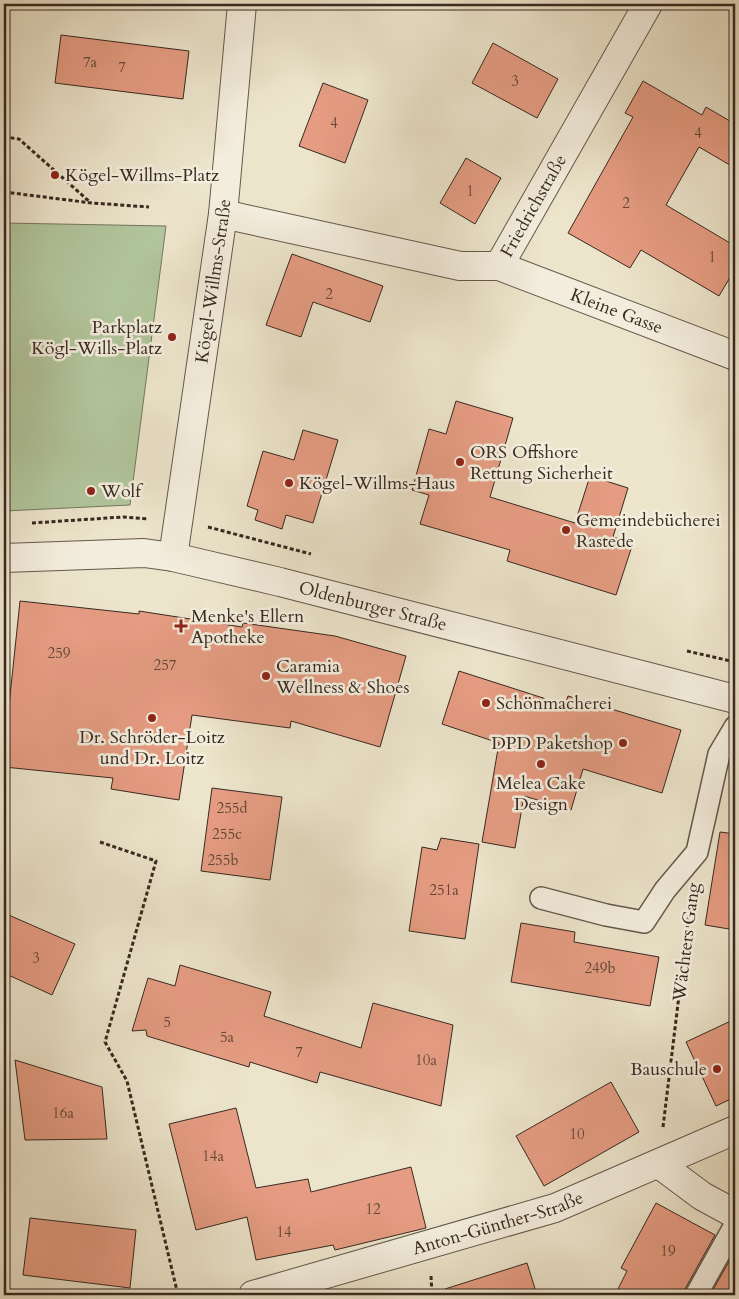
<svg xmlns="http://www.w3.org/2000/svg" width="739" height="1299" font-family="Cardo,serif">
<rect width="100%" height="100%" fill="#ece4cb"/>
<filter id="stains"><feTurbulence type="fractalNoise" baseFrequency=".004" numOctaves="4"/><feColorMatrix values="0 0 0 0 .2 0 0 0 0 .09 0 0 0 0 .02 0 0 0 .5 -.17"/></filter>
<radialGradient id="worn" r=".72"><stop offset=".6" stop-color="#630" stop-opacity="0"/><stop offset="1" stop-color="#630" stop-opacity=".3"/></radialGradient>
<path fill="#b1c59c" stroke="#74775e" d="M 4,223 L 166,226 L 130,505 L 4,511 Z"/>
<path fill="#e59c82" stroke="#372920" d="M 61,35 L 189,51 L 183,99 L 55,83 Z
M 493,43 L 558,79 L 537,118 L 472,83 Z
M 643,81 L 702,115 L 706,107 L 735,124 L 735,168 L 699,147 L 666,205 L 735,246 L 735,269 L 719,296 L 641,250 L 630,268 L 568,233 L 633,117 L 625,113 Z
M 323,83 L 368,100 L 345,163 L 299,146 Z
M 466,158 L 501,178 L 475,224 L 440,203 Z
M 292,254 L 383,286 L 370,322 L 313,302 L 301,337 L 266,325 Z
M 456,401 L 513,418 L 490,497 L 575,523 L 590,476 L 628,488 L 613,537 L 633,543 L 616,595 L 507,561 L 510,550 L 420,524 L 429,495 L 412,490 L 429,429 L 446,434 Z
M 303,430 L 338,440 L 313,523 L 286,515 L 282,529 L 255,520 L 258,510 L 247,506 L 263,451 L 294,460 Z
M 20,601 L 139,614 L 139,611 L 242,627 L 243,623 L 335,636 L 406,656 L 380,747 L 291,721 L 290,728 L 192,715 L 179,800 L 111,789 L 113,778 L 4,767 L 4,753 Z
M 459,671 L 565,705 L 568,696 L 681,730 L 662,793 L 583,769 L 571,810 L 524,796 L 515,848 L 482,842 L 499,743 L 442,724 Z
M 212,788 L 282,797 L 270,880 L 201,871 Z
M 720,832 L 735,834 L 735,930 L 705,925 Z
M 441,838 L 479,844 L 465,939 L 409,931 L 422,847 L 437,850 Z
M 4,913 L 75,944 L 52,995 L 4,973 Z
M 521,923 L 575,932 L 574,942 L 659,957 L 650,1006 L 511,982 Z
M 180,965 L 271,992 L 264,1016 L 361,1048 L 373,1003 L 453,1025 L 441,1106 L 320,1072 L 317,1083 L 250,1062 L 249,1067 L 147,1036 L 146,1030 L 132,1031 L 148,978 L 175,986 Z
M 735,1019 L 735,1097 L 716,1106 L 686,1042 Z
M 15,1060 L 102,1087 L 107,1139 L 25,1140 Z
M 611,1082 L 639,1132 L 544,1186 L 516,1136 Z
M 236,1108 L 256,1188 L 308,1179 L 311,1192 L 411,1167 L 426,1228 L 335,1250 L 333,1245 L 256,1260 L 247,1217 L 196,1230 L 169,1124 Z
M 656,1203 L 715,1235 L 685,1289 L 684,1295 L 615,1295 L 627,1271 L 621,1268 Z
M 30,1218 L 136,1230 L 130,1288 L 23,1275 Z
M 731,1258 L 735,1260 L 735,1295 L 710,1295 Z
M 527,1263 L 537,1295 L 446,1295 L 445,1289 Z"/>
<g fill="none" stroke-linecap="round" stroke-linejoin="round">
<defs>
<path id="service" d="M 541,898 L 606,915 L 644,922 L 665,890 L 697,852 L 719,754 L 735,727
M 696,1295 L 735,1225"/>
<g id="minor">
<path id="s1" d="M 223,214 L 460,266 L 499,266 L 648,4"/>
<path id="s2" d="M 499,266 L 735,356"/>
<path id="s3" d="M 173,557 L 223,214 L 242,4"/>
<path d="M 659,1164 L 702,1196 L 735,1214"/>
<path id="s4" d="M 253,1295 L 555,1208 L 735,1130"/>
</g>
<g id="tertiary">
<path id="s5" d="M 4,558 L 144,553 L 173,557 L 280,582 L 735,699"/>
</g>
</defs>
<use href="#service" stroke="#64584b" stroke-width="24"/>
<use href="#minor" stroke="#64584b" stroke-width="30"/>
<use href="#tertiary" stroke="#64584b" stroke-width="30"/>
<path stroke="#372920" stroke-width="3" stroke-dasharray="4 2.5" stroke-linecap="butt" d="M 4,137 L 19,139 L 91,203
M 4,192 L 92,203 L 149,207
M 32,523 L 123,517 L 148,519
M 208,527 L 311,554
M 687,651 L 735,662
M 100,842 L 156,861 L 105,1042 L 127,1081 L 178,1295
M 663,1127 L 690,905
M 431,1276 L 432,1295"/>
<use href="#service" stroke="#f3eddd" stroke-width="21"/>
<use href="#minor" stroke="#f3eddd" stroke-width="28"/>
<use href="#tertiary" stroke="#f3eddd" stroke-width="28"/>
</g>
<g fill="#8f2418" stroke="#f3eddd" stroke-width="2">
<circle cx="55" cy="175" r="5"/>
<circle cx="172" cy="337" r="5"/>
<circle cx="460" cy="462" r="5"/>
<circle cx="289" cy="483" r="5"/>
<circle cx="91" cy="491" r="5"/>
<circle cx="566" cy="530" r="5"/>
<path d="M178.5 618.5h5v5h5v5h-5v5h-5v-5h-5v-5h5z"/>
<circle cx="266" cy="676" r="5"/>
<circle cx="486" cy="703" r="5"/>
<circle cx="152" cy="718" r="5"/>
<circle cx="623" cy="743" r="5"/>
<circle cx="541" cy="764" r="5"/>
<circle cx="717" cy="1069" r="5"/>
</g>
<g text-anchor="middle" stroke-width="5" stroke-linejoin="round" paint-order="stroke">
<g font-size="15" fill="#624638">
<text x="90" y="67">7a</text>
<text x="122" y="72">7</text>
<text x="515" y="86">3</text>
<text x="334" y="128">4</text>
<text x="698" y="138">4</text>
<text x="470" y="196">1</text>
<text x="626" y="208">2</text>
<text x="712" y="262">1</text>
<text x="329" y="299">2</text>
<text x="59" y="658">259</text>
<text x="165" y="670">257</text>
<text x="232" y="813">255d</text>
<text x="227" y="839">255c</text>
<text x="223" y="865">255b</text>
<text x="444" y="895">251a</text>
<text x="36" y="963">3</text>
<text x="600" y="973">249b</text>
<text x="167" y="1027">5</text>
<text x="227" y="1042">5a</text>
<text x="299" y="1057">7</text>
<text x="426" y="1065">10a</text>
<text x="63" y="1118">16a</text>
<text x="577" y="1139">10</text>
<text x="213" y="1161">14a</text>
<text x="373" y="1214">12</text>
<text x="284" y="1237">14</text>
<text x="668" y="1256">19</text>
</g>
<g font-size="18" fill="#372920" stroke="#f3eddd" text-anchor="start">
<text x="65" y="181">Kögel-Willms-Platz</text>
<text x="162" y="333" text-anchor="end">Parkplatz<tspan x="162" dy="21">Kögl-Wills-Platz</tspan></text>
<text x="470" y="458">ORS Offshore<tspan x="470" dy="21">Rettung Sicherheit</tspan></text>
<text x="299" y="489">Kögel-Willms-Haus</text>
<text x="101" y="497">Wolf</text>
<text x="576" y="526">Gemeindebücherei<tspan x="576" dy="21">Rastede</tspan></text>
<text x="191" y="622">Menke's Ellern<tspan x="191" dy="21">Apotheke</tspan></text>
<text x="276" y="672">Caramia<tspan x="276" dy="21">Wellness &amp; Shoes</tspan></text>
<text x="496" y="709">Schönmacherei</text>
<text x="152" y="743" text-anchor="middle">Dr. Schröder-Loitz<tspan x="152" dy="21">und Dr. Loitz</tspan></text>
<text x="613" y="749" text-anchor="end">DPD Paketshop</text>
<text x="541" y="789" text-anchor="middle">Melea Cake<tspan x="541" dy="21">Design</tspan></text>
<text x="707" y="1075" text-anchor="end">Bauschule</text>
</g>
<g font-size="18" fill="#372920" stroke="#f3eddd">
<text dy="6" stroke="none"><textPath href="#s1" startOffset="351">Friedrichstraße</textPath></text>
<text dy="6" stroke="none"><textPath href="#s3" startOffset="279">Kögel-Willms-Straße</textPath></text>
<text dy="6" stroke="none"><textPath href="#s2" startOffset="126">Kleine Gasse</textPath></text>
<text dy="6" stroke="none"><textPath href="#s5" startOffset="375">Oldenburger Straße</textPath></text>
<text transform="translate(686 942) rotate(-83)" y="6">Wächters Gang</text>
<text dy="6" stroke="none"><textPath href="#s4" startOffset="255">Anton-Günther-Straße</textPath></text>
</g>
</g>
<rect width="739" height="1299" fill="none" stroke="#ece4cb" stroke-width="20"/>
<rect x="5" y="5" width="729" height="1289" fill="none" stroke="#372920" stroke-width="2.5"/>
<rect x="10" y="10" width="719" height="1279" fill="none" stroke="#372920"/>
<rect width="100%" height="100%" filter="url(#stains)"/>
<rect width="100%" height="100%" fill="url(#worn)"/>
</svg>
